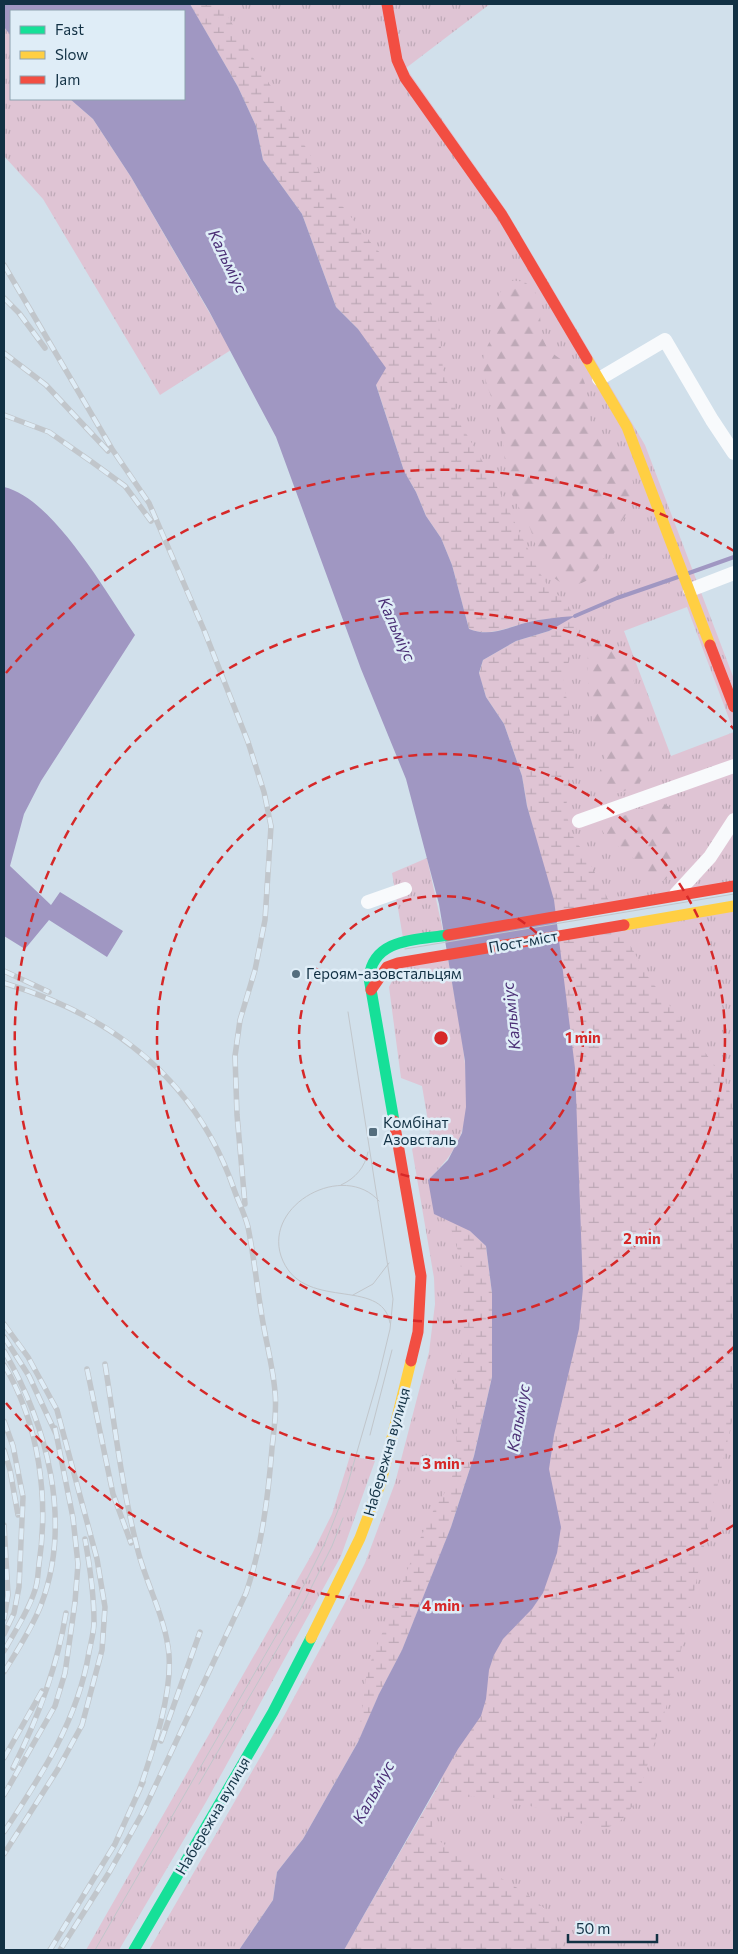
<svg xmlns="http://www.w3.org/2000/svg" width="738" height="1954" font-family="Commissioner,sans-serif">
<defs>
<pattern id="grass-tufts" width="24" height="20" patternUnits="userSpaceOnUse" patternTransform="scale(1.25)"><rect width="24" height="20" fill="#dfc4d4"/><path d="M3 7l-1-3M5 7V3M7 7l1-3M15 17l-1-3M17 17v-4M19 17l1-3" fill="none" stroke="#bea9b7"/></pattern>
<pattern id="forest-firs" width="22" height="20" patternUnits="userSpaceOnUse" patternTransform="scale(1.25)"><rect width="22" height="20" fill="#dfc4d4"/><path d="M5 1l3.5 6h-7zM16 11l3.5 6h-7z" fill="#bea9b7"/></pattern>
<pattern id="wetland-marsh" width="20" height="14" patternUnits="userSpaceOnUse" patternTransform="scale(1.25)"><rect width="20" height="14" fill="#dfc4d4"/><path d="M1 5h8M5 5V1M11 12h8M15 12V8" fill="none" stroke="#bea9b7"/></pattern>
</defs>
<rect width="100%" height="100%" fill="#d1e0eb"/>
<path fill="url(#grass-tufts)" d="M 190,4 L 490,4 L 406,68 L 506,210 L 645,445 L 734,679 L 734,732 L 687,607 L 624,631 L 671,756 L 734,732 L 734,882 L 555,912 L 550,618 Z
M 4,27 L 11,36 L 11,99 L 70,99 L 93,119 L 131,177 L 231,350 L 160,395 L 43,199 L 4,156 Z
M 427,858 L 443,931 L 403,938 L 392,873 Z
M 734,911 L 734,1950 L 344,1950 L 441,1781 L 559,940 Z
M 448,959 C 455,1004 477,1092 461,1134 C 454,1153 442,1166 428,1180 L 470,1231 L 486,1246 L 451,1527 L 402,1650 L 379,1694 L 358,1742 L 303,1839 L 277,1872 L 273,1900 L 239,1950 L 149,1950 L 284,1716 L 347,1599 L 365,1563 L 395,1483 L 429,1352 L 435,1304 L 434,1278 L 412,1149 L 430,1133 L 422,1086 L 401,1078 L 389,987 L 399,967 Z
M 350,1456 L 375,1461 L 341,1556 L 206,1802 L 119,1950 L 86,1950 L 312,1554 L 332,1514 Z"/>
<path fill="url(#forest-firs)" d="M 511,281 C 551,278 533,328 548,348 C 556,359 569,362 578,371 C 592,387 584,407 592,425 C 605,453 641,458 632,501 C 628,516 614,529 609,544 C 603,561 598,579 578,584 C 546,591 538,547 529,526 C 524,513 513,501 509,486 C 504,464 504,441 499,419 C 494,400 482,380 483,361 C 484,348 494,337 496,325 C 497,316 495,304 499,295 C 502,289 505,285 511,281 Z
M 599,634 C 605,635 609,636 613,640 C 629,657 659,746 651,768 C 645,783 626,792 611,795 C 606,792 600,789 598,782 C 596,773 606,764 605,753 C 604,744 598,736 596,728 C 589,702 585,671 589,644 Z
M 661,802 C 685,814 675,829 673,848 C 671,861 675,887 653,880 C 643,876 638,862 630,855 C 620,846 608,843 602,830 L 605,823 L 611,818 L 627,815 L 653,803 Z"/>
<path fill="url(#wetland-marsh)" d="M 190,4 L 220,4 L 272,88 L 330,190 L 375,248 L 427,296 L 438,315 L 443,369 L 460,423 L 494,481 L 540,573 L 549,588 L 563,599 L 575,616 L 578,637 L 563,678 L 572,730 L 575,760 L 571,786 L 566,805 L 567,817 L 574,838 L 588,859 L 610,903 L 555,912 L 527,806 L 522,776 L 504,724 L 486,697 L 479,674 L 483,660 L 516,641 L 549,631 L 573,616 C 558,617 542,619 526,623 C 505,628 490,637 469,629 L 452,565 L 441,538 L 426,516 L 416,492 L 404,471 L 358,329 L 336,307 L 302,214 L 263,160 L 256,126 L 238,87 Z
M 622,930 L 646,974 L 722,1075 L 734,1101 L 734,1412 L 673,1686 L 637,1797 C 630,1812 620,1827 602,1828 C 588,1828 574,1820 561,1816 C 534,1806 454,1780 436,1812 C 429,1824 432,1829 438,1840 C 471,1865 524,1885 551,1915 C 560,1925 564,1937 563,1950 L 344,1950 L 469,1733 L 487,1684 L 494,1655 L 503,1639 L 532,1609 L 557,1507 L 551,1488 L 549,1469 L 554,1435 L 579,1329 L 583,1288 L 577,1103 L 559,940 Z
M 449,1223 L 470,1231 L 486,1246 L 492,1293 L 492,1377 L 474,1456 L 451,1527 L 402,1650 L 379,1694 L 358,1742 L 367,1671 L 419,1541 L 435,1507 L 450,1485 L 456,1461 L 457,1426 L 454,1386 L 464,1341 L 463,1292 L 460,1257 Z"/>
<path fill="#a097c2" d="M 4,4 L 190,4 L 238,87 L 256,126 L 263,160 L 302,214 L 336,307 L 358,329 L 386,368 L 376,385 L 404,471 L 416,492 L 426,516 L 441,538 L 452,565 L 469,629 C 489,637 504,629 525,623 C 541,619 558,617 575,616 L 549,631 L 516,641 L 483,660 L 479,673 L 486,697 L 504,724 L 522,776 L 527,806 L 554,900 L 575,1068 L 583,1288 L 579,1329 L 554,1435 L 549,1469 L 561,1527 L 557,1553 L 543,1593 L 532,1609 L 503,1639 L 494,1655 L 489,1670 L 486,1699 L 481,1716 L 458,1749 L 344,1950 L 239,1950 L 273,1900 L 277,1872 L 303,1839 L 358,1742 L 379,1694 L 402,1650 L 451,1527 L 474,1456 L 492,1377 L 492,1293 L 486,1246 L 470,1231 L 434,1214 L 428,1180 L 448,1160 L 462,1133 L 466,1107 L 465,1061 L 439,904 L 406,779 L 361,669 L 276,437 L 209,311 L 131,177 L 93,119 L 70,99 L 184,99 L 184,11 L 11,11 L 11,36 L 4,27 Z
M 4,487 C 53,498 107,594 135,635 L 41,781 L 24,814 L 10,866 L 51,905 L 60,892 L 123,931 L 107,957 L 49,920 L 25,949 L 4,936 Z"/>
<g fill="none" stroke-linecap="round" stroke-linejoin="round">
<path stroke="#a097c2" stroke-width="4" d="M 689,573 L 734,557
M 575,616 L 617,598 L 678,577"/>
<path stroke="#f8fafc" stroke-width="14" d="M 599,379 L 665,340 L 712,420 L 734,453
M 690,590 L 734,573
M 579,821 L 734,766
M 676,894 L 710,857 L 734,820
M 368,902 L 405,889"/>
<path stroke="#16e098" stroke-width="11" d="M 394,1121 L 369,978 C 373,938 417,940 448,935
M 134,1950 L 273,1712 L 311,1638"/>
<path stroke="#ffcf43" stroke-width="11" d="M 587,359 L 627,427 L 710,645
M 624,925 L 734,906
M 311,1638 L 360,1538 L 381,1482 L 411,1361"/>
<path stroke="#f24e42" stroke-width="11" d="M 387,4 L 397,60 L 405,78 L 502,215 L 587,359
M 710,645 L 734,707
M 448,935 L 734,886
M 371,990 L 387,967 L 398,963 L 624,925
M 394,1121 L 421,1276 L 418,1332 L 411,1361"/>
<path stroke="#c1c6cb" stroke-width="1" d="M 405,949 L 734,894
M 341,1185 C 356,1178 365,1167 368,1152
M 379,1201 C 344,1161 264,1204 281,1256 C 301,1314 382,1275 390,1323
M 353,1295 L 373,1284 L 389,1263
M 370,1435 L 392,1350
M 199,1784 L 301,1608 L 332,1546 L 343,1518
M 95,1950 L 295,1603 L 325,1543 L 346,1490 L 378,1379 L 390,1329 L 393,1299 L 348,1012"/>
<defs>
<path id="rail" d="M 4,265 L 112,449 L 149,503 L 204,630 L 248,742 L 264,792 L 271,826 L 265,920 L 255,970 L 240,1020 L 235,1056 L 237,1115 L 245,1204
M 4,298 L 19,313 L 45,348
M 4,353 L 46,385 L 108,451
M 4,415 L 49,432 L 92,462 L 125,486 L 151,521
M 4,971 L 49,992
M 4,983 C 114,1016 197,1080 235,1192 C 239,1203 245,1215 248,1227 C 254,1257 257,1287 262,1317 C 266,1342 273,1367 275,1392 C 277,1410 274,1430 272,1448 C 268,1498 262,1546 246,1593 L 143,1812 L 110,1871 L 60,1950
M 4,1324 L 28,1357 L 57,1410 L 97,1559 L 105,1607 L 102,1650 L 82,1725 L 58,1769 L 4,1854
M 4,1337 L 29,1376 L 57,1436
M 4,1351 C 47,1425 73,1521 41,1605 C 32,1628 17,1651 4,1672
M 105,1364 C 115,1427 122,1489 138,1551 C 147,1586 166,1619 169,1655 C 172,1696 153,1750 140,1788
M 4,1365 C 39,1423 49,1498 39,1564 C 38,1572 38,1582 35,1590 C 28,1612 15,1631 4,1651
M 87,1369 L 113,1494 L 131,1543
M 4,1421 L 13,1446 L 23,1497 L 19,1587 L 14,1613 L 4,1634
M 4,1450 L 10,1470 L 18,1515
M 4,1525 L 8,1595 L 4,1619
M 161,1741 L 200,1632
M 4,1758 L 42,1691
M 13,1768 C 38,1718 57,1668 66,1613
M 4,1795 L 55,1706 L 65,1673 L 75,1602 L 78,1564 L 73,1518 L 55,1428
M 4,1832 C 41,1776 78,1720 89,1652 C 91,1642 94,1632 94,1622 C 94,1594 90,1567 85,1539
M 50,1950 L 115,1844 L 143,1782"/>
</defs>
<use href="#rail" stroke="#c1c6cb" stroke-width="5.5"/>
<use href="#rail" stroke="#dfedf7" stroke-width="4" stroke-dasharray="11" stroke-linecap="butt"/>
</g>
<g fill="none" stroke="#d62828" stroke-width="2.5" stroke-dasharray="9 6">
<circle cx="441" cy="1038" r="142"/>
<circle cx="441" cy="1038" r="284"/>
<path d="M734 1347A426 426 0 1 1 734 729"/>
<path d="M734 1525A568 568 0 0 1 6 1403M6 673A568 568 0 0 1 734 551"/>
</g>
<g fill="#556e7e" stroke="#dfedf7" stroke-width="2">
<circle cx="296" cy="974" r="5"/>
<rect x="368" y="1127" width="10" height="10" rx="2.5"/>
</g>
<g text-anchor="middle" stroke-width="5" stroke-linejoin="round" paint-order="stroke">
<g font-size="15" fill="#123144" stroke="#dfedf7">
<text transform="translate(523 942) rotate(-10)" y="5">Пост-міст</text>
<text transform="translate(387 1452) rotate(-74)" y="5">Набережна вулиця</text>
<text transform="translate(213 1816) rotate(-60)" y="5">Набережна вулиця</text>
</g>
<g font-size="15" fill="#123144" stroke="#dfedf7" text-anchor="start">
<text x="306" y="979">Героям-азовстальцям</text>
<text x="383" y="1128">Комбінат<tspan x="383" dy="17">Азовсталь</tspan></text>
</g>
<g font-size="16" font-style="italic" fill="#4b2f76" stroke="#dfedf7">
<text transform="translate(228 261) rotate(64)" y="6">Кальміус</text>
<text transform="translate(397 629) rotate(66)" y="6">Кальміус</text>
<text transform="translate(511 1016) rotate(-96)" y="6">Кальміус</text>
<text transform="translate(518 1418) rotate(-80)" y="6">Кальміус</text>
<text transform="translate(373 1792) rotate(-61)" y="6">Кальміус</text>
</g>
</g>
<circle cx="441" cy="1038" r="8" fill="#d62828" stroke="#dfedf7" stroke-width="2.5"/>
<g font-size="15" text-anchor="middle" font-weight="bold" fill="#d62828" stroke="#dfedf7" stroke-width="5" stroke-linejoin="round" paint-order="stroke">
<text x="583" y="1043">1 min</text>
<text x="642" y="1244">2 min</text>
<text x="441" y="1469">3 min</text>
<text x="441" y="1611">4 min</text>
</g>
<rect width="738" height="1954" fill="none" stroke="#123144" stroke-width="10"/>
<rect x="10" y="10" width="175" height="90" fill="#dfedf7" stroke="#8da2af"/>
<rect x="20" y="26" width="25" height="8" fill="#16e098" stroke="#8da2af"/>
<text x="55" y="35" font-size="15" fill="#123144">Fast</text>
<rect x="20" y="51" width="25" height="8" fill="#ffcf43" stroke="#8da2af"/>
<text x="55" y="60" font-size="15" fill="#123144">Slow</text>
<rect x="20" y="76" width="25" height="8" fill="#f24e42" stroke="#8da2af"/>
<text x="55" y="85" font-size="15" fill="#123144">Jam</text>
<path d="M568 1934v8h89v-8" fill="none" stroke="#123144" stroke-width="2.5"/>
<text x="576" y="1934" font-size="15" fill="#123144" stroke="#dfedf7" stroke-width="4" paint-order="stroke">50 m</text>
</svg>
